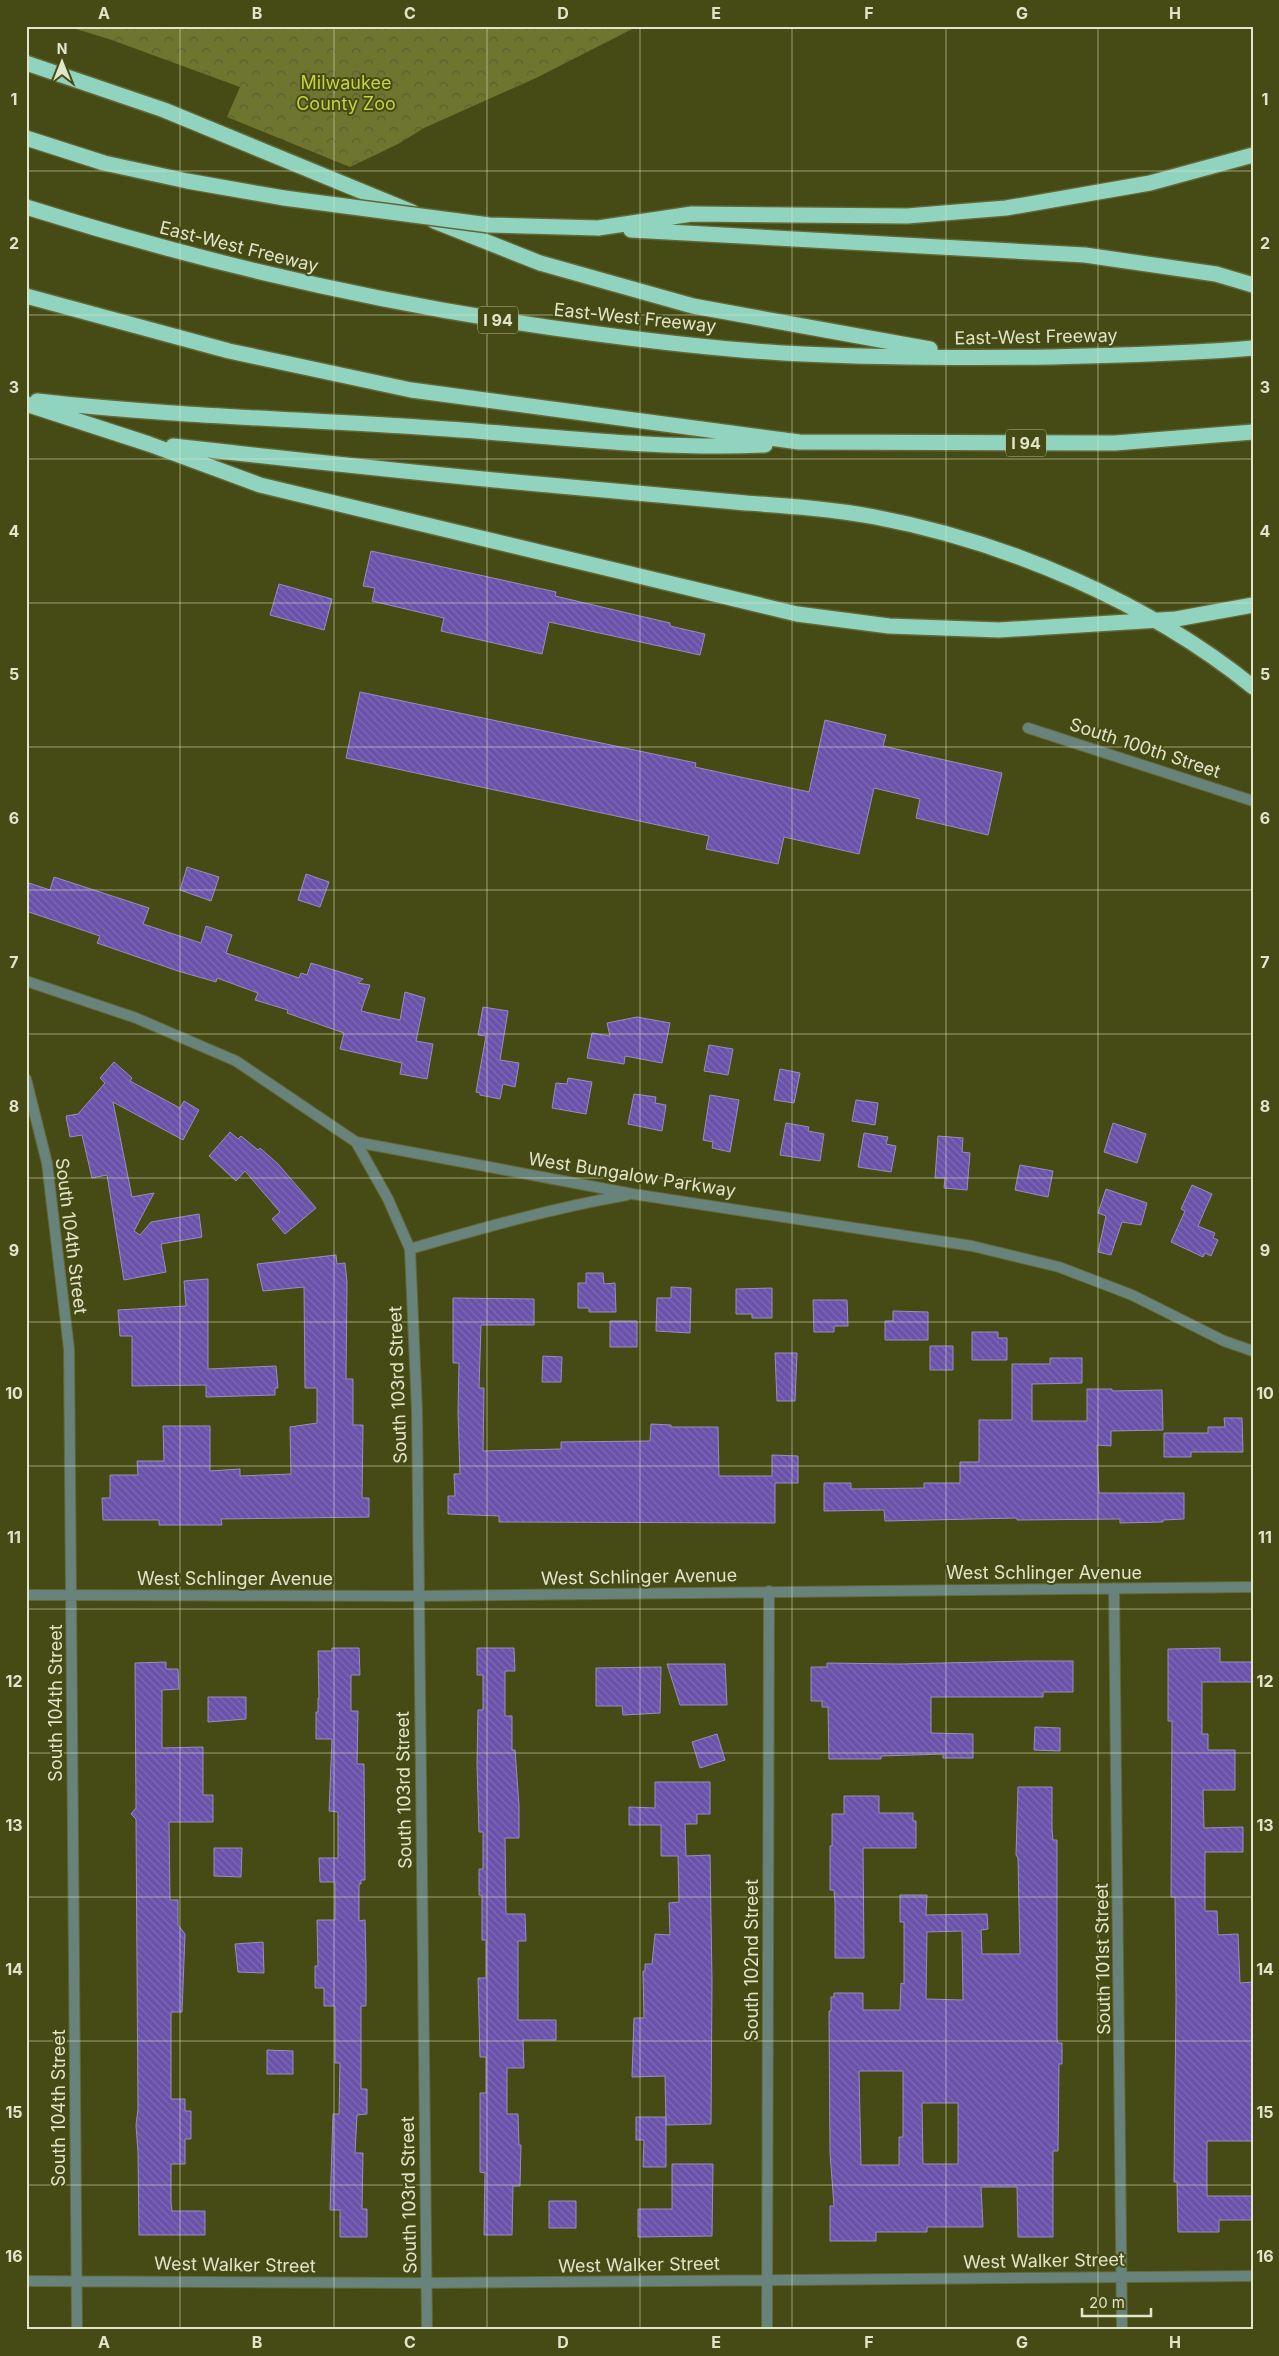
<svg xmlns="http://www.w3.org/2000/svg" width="1279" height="2356" font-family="Inter,sans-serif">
<defs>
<pattern id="park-crowns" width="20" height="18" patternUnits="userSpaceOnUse" patternTransform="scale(1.25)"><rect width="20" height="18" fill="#6e752f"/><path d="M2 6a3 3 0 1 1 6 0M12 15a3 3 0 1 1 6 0" fill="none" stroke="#5b5f35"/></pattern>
<pattern id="building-back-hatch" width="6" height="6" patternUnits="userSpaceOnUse" patternTransform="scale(1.25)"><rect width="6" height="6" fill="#6a51aa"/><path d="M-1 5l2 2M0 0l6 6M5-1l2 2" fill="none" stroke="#7f6ab4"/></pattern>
</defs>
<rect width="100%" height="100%" fill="#464b15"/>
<path fill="url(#park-crowns)" d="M 66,26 L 638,26 L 536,78 L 424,128 L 398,144 L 350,167 L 227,117 L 240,87 L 109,39 Z"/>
<path fill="url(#building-back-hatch)" stroke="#988dbf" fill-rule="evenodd" d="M 371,551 L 556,592 L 555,596 L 670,623 L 670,626 L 705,634 L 700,655 L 549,622 L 542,654 L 441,631 L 444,618 L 372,601 L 375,588 L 363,586 Z
M 279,584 L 332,599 L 324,630 L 270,615 Z
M 360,692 L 696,763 L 695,767 L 809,792 L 825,720 L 886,735 L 883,746 L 1002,773 L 988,835 L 916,818 L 920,799 L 874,788 L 859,854 L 784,837 L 778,864 L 706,849 L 709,836 L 346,758 Z
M 187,867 L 219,877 L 211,901 L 180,890 Z
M 306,874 L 329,882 L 320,907 L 298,900 Z
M 54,877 L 149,908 L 143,924 L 201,943 L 206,926 L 232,935 L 226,953 L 299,978 L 301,973 L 307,975 L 311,963 L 363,979 L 358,983 L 370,985 L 361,1011 L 400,1020 L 405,992 L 425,998 L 416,1041 L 433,1044 L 427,1079 L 400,1074 L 402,1063 L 340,1049 L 344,1033 L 287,1013 L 288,1010 L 255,1000 L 258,993 L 217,978 L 216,982 L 178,971 L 97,943 L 100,936 L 26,911 L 26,882 L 50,890 Z
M 483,1007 L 508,1011 L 500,1060 L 519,1063 L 515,1087 L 503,1084 L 500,1099 L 480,1095 L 480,1093 L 476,1092 L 486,1036 L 478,1035 Z
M 637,1017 L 670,1023 L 662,1063 L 625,1056 L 624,1064 L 587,1058 L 592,1033 L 610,1036 L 607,1023 Z
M 709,1045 L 733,1049 L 728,1075 L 704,1071 Z
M 114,1062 L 132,1078 L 130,1081 L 180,1108 L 184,1101 L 199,1110 L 183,1140 L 113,1102 L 132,1197 L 154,1193 L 134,1231 L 140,1235 L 151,1222 L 199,1214 L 202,1237 L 161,1244 L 166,1272 L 124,1280 L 107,1175 L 92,1178 L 82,1135 L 70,1137 L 66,1116 L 78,1114 L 105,1083 L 100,1078 Z
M 780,1069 L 800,1073 L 794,1103 L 774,1100 Z
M 568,1078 L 592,1082 L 586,1114 L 552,1108 L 556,1083 L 567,1084 Z
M 634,1094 L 656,1097 L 655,1103 L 666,1105 L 662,1131 L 628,1124 Z
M 710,1095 L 739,1100 L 730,1152 L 712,1148 L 713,1142 L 703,1140 Z
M 856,1100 L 878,1103 L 875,1125 L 852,1121 Z
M 786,1123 L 809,1127 L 808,1131 L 824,1134 L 820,1161 L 780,1155 Z
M 1113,1123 L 1146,1134 L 1137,1163 L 1104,1152 Z
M 230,1132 L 238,1139 L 241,1136 L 258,1150 L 260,1148 L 278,1164 L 316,1208 L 285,1234 L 272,1219 L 280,1212 L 245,1171 L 236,1181 L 209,1156 Z
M 864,1133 L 888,1137 L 886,1144 L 896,1146 L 891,1172 L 858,1167 Z
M 938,1136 L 963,1138 L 962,1152 L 970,1153 L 967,1190 L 944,1188 L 945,1178 L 935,1178 Z
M 1020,1165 L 1053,1171 L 1048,1197 L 1015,1190 Z
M 1192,1185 L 1212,1194 L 1198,1226 L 1215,1233 L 1213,1238 L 1218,1240 L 1211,1256 L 1205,1253 L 1203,1257 L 1171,1242 L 1185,1211 L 1181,1209 Z
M 1106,1189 L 1147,1203 L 1141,1225 L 1122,1222 L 1111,1255 L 1098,1252 L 1106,1216 L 1098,1213 Z
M 336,1255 L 337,1264 L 345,1263 L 347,1282 L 346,1379 L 353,1379 L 353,1425 L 363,1425 L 362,1498 L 369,1498 L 369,1517 L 221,1519 L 222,1525 L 159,1525 L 159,1520 L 103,1520 L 102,1498 L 110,1498 L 110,1475 L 138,1475 L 137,1461 L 164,1461 L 163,1426 L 210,1426 L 210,1471 L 240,1469 L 240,1476 L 291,1474 L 290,1427 L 317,1423 L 317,1388 L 305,1388 L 304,1287 L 263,1291 L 257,1264 Z
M 586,1273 L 603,1273 L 604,1284 L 615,1283 L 616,1312 L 589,1312 L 589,1308 L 578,1308 L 578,1283 L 586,1283 Z
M 208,1279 L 208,1369 L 276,1366 L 278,1388 L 275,1388 L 275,1395 L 206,1397 L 206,1385 L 132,1386 L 132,1336 L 120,1336 L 118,1310 L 186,1306 L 184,1281 Z
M 671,1287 L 691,1288 L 690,1333 L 656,1331 L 657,1298 L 671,1298 Z
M 772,1288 L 772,1318 L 752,1318 L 752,1314 L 736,1314 L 736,1289 Z
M 453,1298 L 534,1299 L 534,1325 L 481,1325 L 479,1388 L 484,1388 L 483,1451 L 561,1449 L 561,1442 L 650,1441 L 651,1424 L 671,1425 L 671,1427 L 718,1427 L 719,1476 L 772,1476 L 772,1455 L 798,1456 L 798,1483 L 775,1483 L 775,1523 L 499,1522 L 499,1516 L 448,1514 L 448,1496 L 455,1496 L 454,1474 L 460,1474 L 458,1413 L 459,1363 L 453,1363 Z
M 813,1300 L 847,1300 L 848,1326 L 834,1326 L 834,1332 L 814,1332 Z
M 893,1311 L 928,1312 L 928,1340 L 885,1340 L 885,1321 L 893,1321 Z
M 610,1321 L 637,1321 L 637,1347 L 610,1347 Z
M 972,1332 L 998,1332 L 998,1338 L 1007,1338 L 1007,1360 L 972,1360 Z
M 930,1346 L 953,1346 L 953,1370 L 930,1370 Z
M 775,1353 L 797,1353 L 795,1401 L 777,1401 Z
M 543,1356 L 562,1357 L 561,1382 L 542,1382 Z
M 1050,1358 L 1082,1358 L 1082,1383 L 1032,1384 L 1032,1421 L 1087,1421 L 1087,1389 L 1112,1389 L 1112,1391 L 1162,1390 L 1163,1430 L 1111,1431 L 1111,1446 L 1097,1445 L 1099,1493 L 1184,1493 L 1184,1519 L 1163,1520 L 1163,1522 L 1120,1523 L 1120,1519 L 1017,1520 L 1017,1518 L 885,1521 L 884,1510 L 824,1511 L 824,1483 L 851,1483 L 851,1489 L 924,1488 L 924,1483 L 960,1483 L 960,1462 L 979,1462 L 979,1420 L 1012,1420 L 1012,1364 L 1050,1364 Z
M 1224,1418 L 1242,1418 L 1243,1452 L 1191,1452 L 1191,1457 L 1164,1457 L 1164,1433 L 1208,1433 L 1208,1427 L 1225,1427 Z
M 332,1648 L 359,1648 L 360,1675 L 351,1675 L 351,1711 L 358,1711 L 357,1764 L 364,1764 L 365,1880 L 361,1880 L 361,1884 L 359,1884 L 359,1921 L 365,1920 L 366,1965 L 366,2006 L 361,2006 L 361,2089 L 367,2089 L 367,2114 L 357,2115 L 355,2153 L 363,2153 L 362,2209 L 367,2209 L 367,2237 L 340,2237 L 340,2210 L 330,2210 L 333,2114 L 339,2114 L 340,2063 L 335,2063 L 335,2006 L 324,2006 L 324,1988 L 315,1988 L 315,1966 L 318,1966 L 317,1920 L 335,1920 L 335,1882 L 320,1882 L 319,1858 L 338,1858 L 338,1812 L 329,1811 L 332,1739 L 316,1739 L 316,1712 L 318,1712 L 318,1698 L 319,1698 L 318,1651 L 332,1651 Z
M 477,1648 L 514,1648 L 515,1671 L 505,1671 L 505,1716 L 512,1716 L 512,1750 L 515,1750 L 519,1805 L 519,1838 L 505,1838 L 506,1914 L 525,1914 L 526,1941 L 518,1941 L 518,2020 L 556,2020 L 556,2040 L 523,2040 L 524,2068 L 507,2068 L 507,2114 L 518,2114 L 519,2145 L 521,2145 L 520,2186 L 513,2186 L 512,2235 L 484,2235 L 485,2173 L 480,2172 L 480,2093 L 486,2093 L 486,2057 L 480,2057 L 478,1978 L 486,1978 L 486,1940 L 482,1940 L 482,1895 L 479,1895 L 479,1869 L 483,1869 L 483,1832 L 479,1832 L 477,1764 L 478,1710 L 483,1710 L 483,1675 L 477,1675 Z
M 1220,1648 L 1220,1662 L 1253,1662 L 1253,1682 L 1202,1682 L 1202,1734 L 1208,1734 L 1208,1750 L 1235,1750 L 1235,1790 L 1203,1790 L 1204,1828 L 1243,1827 L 1243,1852 L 1205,1852 L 1205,1911 L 1217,1911 L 1218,1935 L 1238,1934 L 1240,1983 L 1253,1982 L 1253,2141 L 1207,2141 L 1207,2196 L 1253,2196 L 1253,2220 L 1219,2220 L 1219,2232 L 1178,2232 L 1177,2182 L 1174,2182 L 1176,1998 L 1175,1897 L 1171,1897 L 1172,1721 L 1168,1721 L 1168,1649 Z
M 1029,1661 L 1073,1661 L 1073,1692 L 1043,1692 L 1043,1697 L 931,1697 L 931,1733 L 973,1734 L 973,1758 L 943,1758 L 943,1754 L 881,1756 L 881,1759 L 829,1759 L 828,1707 L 822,1707 L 822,1701 L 811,1701 L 811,1667 L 827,1667 L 827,1663 L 900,1664 Z
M 166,1662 L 166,1669 L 178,1669 L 179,1689 L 162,1690 L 162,1748 L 203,1747 L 203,1795 L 213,1795 L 213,1822 L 169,1822 L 170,1900 L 178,1900 L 178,1925 L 185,1934 L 182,2012 L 171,2012 L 171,2099 L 185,2099 L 185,2111 L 191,2111 L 191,2139 L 185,2139 L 185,2164 L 171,2164 L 171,2203 L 172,2211 L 205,2211 L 205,2235 L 139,2235 L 138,2152 L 136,2125 L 138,2109 L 136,1819 L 131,1814 L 136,1808 L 135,1663 Z
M 667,1664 L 725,1664 L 727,1705 L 680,1705 Z
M 661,1667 L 660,1713 L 623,1715 L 622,1706 L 596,1706 L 596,1668 Z
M 208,1697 L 246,1697 L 246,1719 L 208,1722 Z
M 1035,1727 L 1060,1728 L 1060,1751 L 1034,1750 Z
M 717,1734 L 725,1760 L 700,1768 L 692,1742 Z
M 655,1782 L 710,1782 L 710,1814 L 697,1814 L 697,1824 L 685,1824 L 686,1856 L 710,1855 L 712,1981 L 711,2124 L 666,2125 L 665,2076 L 632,2077 L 634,2018 L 644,2018 L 643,1971 L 645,1971 L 645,1964 L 652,1964 L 655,1934 L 670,1935 L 669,1903 L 679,1902 L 678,1856 L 661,1856 L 661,1825 L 629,1825 L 629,1807 L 655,1808 Z
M 1018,1787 L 1052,1787 L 1052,1829 L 1053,1840 L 1057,1840 L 1057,2039 L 1058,2043 L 1062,2043 L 1062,2064 L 1059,2064 L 1058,2151 L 1053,2151 L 1053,2237 L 1018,2237 L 1017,2187 L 981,2187 L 983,2227 L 927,2227 L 927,2232 L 876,2232 L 876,2241 L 830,2241 L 830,2206 L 834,2206 L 830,2153 L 829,2011 L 831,2011 L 831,1997 L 834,1997 L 834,1993 L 863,1993 L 863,2010 L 900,2010 L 901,1983 L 904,1984 L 904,1922 L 900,1922 L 900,1895 L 927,1895 L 926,1915 L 987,1914 L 988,1929 L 981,1930 L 982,1954 L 1020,1954 L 1018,1858 L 1016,1855 ZM 962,1931 L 963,2000 L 926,1999 L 927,1932 ZM 859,2071 L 903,2071 L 903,2137 L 899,2137 L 899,2165 L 861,2165 ZM 922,2103 L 958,2103 L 958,2164 L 923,2164 Z
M 844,1796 L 879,1796 L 879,1813 L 913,1813 L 913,1821 L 916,1821 L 916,1848 L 863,1848 L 864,1958 L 835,1958 L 835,1903 L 834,1890 L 830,1890 L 830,1846 L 832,1846 L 832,1814 L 844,1814 Z
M 214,1848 L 242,1848 L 241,1877 L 214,1876 Z
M 263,1942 L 264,1973 L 238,1972 L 235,1944 Z
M 267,2050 L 293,2051 L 293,2074 L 267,2074 Z
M 636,2117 L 666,2117 L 666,2167 L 643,2167 L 644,2140 L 636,2140 Z
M 672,2164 L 713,2164 L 712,2236 L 638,2237 L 638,2209 L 672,2209 Z
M 549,2201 L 576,2201 L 576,2228 L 549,2228 Z"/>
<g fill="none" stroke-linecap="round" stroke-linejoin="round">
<defs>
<path id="street" d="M 1028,728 L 1253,801
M 26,981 L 136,1018 L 236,1061 L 356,1142 L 633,1194 L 972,1246 L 1059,1267 L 1132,1295 L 1224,1341 L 1253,1351
M 26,1079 L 47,1163 L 69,1349 L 77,2330
M 356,1142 L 388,1199 L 410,1249 L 417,1411 L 427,2330
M 410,1249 C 482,1228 553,1208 627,1195
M 1114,1588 L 1122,2330
M 26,1595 L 418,1596 L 1253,1587
M 26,2281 L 426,2283 L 1253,2276
M 767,2330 L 769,1591"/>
<path id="highway" d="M 26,63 L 164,110 L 412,212
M 26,138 L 104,163 L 187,181 L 284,198
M 26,207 C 213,266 404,309 598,334 C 666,343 735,351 803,354 C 887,358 970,358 1053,357 C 1120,355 1186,354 1253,348
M 434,221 L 540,263 L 693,306 L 930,349
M 598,228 L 692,214 L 907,216 L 1006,208 L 1150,183 L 1253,155
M 631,230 L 1085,255 L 1216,274 L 1253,285
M 26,296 L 229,351 L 411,390 L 799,442 L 1115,443 L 1253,432
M 37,401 C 169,416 301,419 433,428 C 543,435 654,450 765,445
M 26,404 L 149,444 L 260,485 L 797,614 L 889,626 L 999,630 L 1176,619 L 1253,605
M 173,446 C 298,460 424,474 549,485 C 615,491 680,497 746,503 C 789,506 833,509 875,517 C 1007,542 1148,602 1253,687"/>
</defs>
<use href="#street" stroke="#626736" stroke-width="12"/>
<use href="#highway" stroke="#626736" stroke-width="18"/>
<use href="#street" stroke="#68837b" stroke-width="10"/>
<use href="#highway" stroke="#90d4c0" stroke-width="15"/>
<defs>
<path id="highway-bridge" d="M 284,198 L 489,225 L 598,228"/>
</defs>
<use href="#highway-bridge" stroke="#626736" stroke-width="18" stroke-linecap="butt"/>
<use href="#highway-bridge" stroke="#90d4c0" stroke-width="15"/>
</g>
<path fill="none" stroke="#e1e5ca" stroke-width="1" stroke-opacity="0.55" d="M 180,26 L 180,2330M 334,26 L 334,2330M 487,26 L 487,2330M 640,26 L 640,2330M 792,26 L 792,2330M 946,26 L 946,2330M 1098,26 L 1098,2330M 26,171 L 1253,171M 26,315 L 1253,315M 26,459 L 1253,459M 26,603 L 1253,603M 26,747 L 1253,747M 26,890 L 1253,890M 26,1034 L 1253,1034M 26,1178 L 1253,1178M 26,1322 L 1253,1322M 26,1466 L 1253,1466M 26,1609 L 1253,1609M 26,1753 L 1253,1753M 26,1897 L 1253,1897M 26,2041 L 1253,2041M 26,2185 L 1253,2185"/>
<g text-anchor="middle" stroke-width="4" stroke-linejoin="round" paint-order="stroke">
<g fill="#464b15" stroke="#b2b794" stroke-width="1">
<rect x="478" y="306.5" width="40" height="27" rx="4"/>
<rect x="1006" y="429.5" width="40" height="27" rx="4"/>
</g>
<g font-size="16" font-weight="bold" fill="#e1e5ca">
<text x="498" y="326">I 94</text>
<text x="1026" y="449">I 94</text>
</g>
<g font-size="18" fill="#c7d33c" stroke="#464b15">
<text x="346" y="89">Milwaukee<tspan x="346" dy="21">County Zoo</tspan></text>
</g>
<g font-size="18" fill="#e1e5ca" stroke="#464b15">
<text transform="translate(239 247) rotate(14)" y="6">East-West Freeway</text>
<text transform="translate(635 318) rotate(6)" y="6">East-West Freeway</text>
<text transform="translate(1036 337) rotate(-1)" y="6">East-West Freeway</text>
<text transform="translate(1145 748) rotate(18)" y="6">South 100th Street</text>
<text transform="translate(632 1175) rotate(9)" y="6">West Bungalow Parkway</text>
<text transform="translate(71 1236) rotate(83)" y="6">South 104th Street</text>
<text transform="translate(398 1385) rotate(-92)" y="6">South 103rd Street</text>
<text x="1044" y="1579">West Schlinger Avenue</text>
<text transform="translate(639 1577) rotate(-1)" y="6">West Schlinger Avenue</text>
<text x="235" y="1585">West Schlinger Avenue</text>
<text transform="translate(56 1703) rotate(-90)" y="6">South 104th Street</text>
<text transform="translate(404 1790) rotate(-91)" y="6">South 103rd Street</text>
<text transform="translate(1103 1959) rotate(-91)" y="6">South 101st Street</text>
<text transform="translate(752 1960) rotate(-90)" y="6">South 102nd Street</text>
<text transform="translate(59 2108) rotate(-90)" y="6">South 104th Street</text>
<text transform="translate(409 2195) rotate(-91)" y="6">South 103rd Street</text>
<text transform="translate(1044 2261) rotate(-1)" y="6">West Walker Street</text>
<text transform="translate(235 2265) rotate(1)" y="6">West Walker Street</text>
<text transform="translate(639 2265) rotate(-1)" y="6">West Walker Street</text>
</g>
</g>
<rect width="1279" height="2356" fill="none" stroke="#464b15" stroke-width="55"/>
<g transform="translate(62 62)" stroke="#464b15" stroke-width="4" paint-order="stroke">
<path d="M0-4L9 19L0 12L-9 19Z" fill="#e1e5ca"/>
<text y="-8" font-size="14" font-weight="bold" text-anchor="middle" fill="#e1e5ca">N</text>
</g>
<path d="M1082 2308v8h69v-8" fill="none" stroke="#e1e5ca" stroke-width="2.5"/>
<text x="1089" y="2308" font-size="15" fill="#e1e5ca" stroke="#464b15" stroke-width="4" paint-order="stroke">20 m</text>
<rect x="28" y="28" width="1224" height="2300" fill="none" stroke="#e1e5ca" stroke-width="2"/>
<g font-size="16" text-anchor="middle" font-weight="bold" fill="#e1e5ca">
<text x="104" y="19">A</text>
<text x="257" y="19">B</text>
<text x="410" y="19">C</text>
<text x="563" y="19">D</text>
<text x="716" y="19">E</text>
<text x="869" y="19">F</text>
<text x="1022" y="19">G</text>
<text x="1175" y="19">H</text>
<text x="14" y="105">1</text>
<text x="1265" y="105">1</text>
<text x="14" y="249">2</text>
<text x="1265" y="249">2</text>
<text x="14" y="393">3</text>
<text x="1265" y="393">3</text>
<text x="14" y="537">4</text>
<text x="1265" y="537">4</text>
<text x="14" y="680">5</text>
<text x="1265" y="680">5</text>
<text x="14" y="824">6</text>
<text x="1265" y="824">6</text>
<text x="14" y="968">7</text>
<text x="1265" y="968">7</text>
<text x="14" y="1112">8</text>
<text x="1265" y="1112">8</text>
<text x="14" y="1256">9</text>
<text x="1265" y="1256">9</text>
<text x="14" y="1399">10</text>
<text x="1265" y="1399">10</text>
<text x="14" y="1543">11</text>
<text x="1265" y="1543">11</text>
<text x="14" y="1687">12</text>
<text x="1265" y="1687">12</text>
<text x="14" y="1831">13</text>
<text x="1265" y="1831">13</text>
<text x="14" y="1975">14</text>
<text x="1265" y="1975">14</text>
<text x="14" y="2118">15</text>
<text x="1265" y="2118">15</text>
<text x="14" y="2262">16</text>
<text x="1265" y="2262">16</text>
<text x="104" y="2348">A</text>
<text x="257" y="2348">B</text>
<text x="410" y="2348">C</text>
<text x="563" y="2348">D</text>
<text x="716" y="2348">E</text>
<text x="869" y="2348">F</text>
<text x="1022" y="2348">G</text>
<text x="1175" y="2348">H</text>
</g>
</svg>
